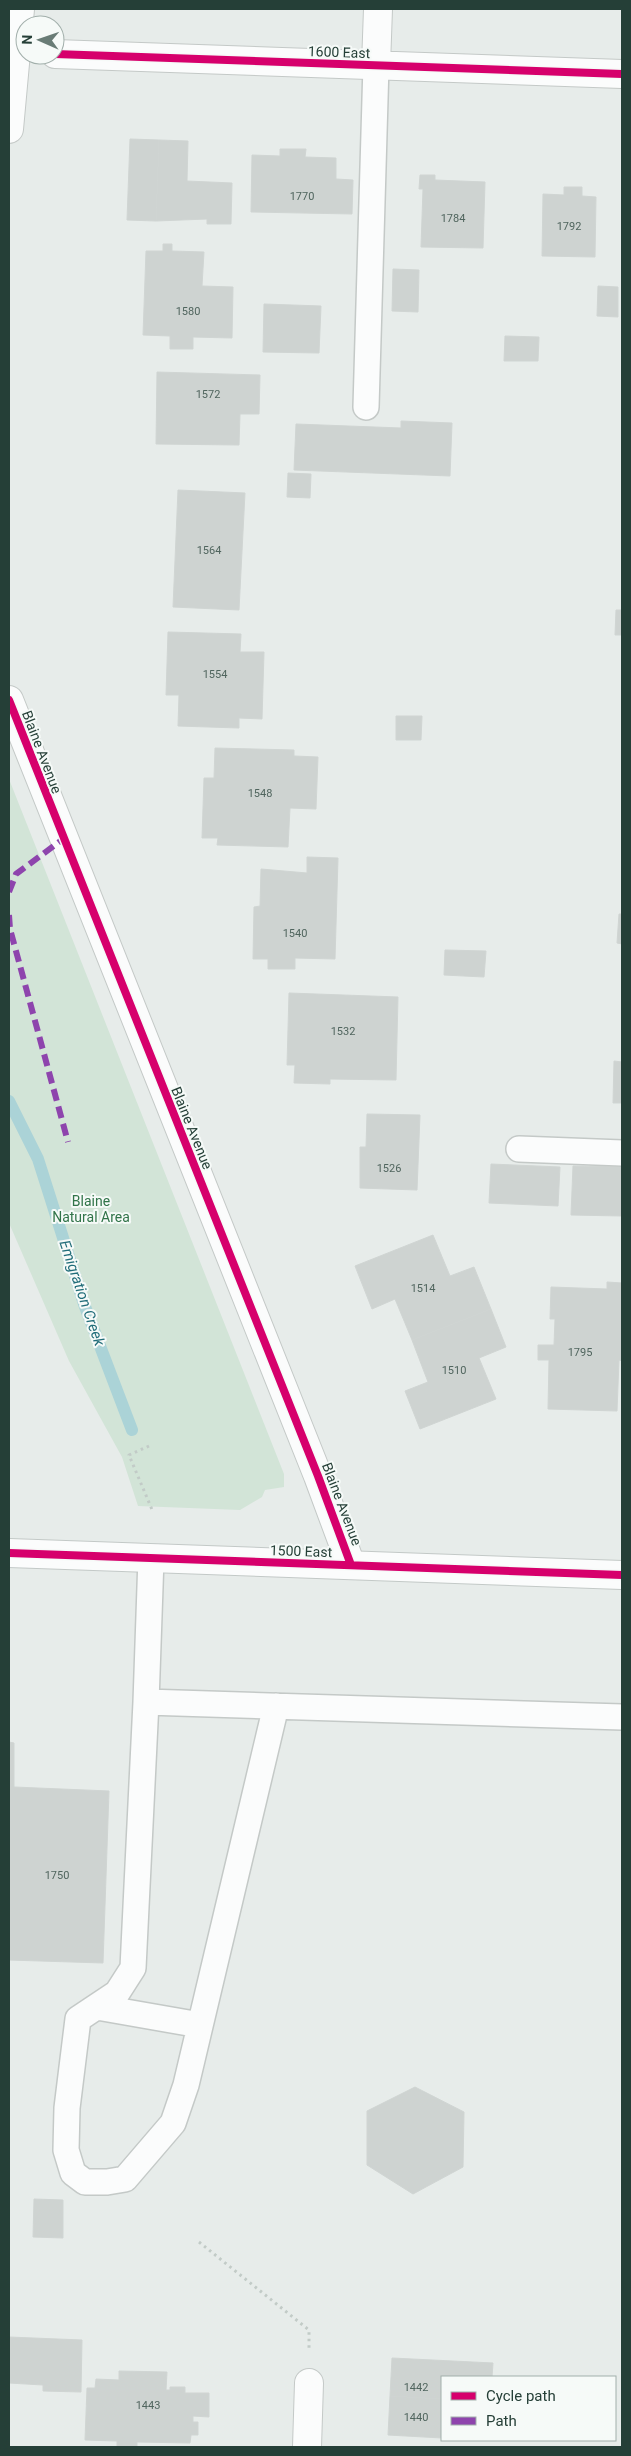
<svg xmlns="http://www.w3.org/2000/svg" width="631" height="2456" font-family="Roboto,sans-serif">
<rect width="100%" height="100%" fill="#e7ecea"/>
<path fill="#d2e4d7" d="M 9,779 L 284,1474 L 284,1487 L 265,1490 L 262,1497 L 240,1510 L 138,1506 L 122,1457 L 69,1361 L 9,1223 Z"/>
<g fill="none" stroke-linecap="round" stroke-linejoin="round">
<path stroke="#abd3d7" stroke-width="12" d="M 9,1101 L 38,1159 L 84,1304 L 132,1430"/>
</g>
<path fill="#ced3d1" stroke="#d0d5d3" d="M 130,139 L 159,140 L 156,221 L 127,220 Z
M 159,140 L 188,141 L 187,181 L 232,183 L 231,224 L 207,224 L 207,219 L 156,221 Z
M 280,149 L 306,149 L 305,157 L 336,158 L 336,179 L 353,180 L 352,214 L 251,212 L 252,155 L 280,156 Z
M 420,175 L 435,175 L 435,180 L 485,182 L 483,248 L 421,247 L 423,189 L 419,189 Z
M 564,187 L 582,187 L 582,196 L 596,197 L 595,257 L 542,256 L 543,194 L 564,195 Z
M 163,244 L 172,244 L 172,251 L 204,252 L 202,286 L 233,287 L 232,338 L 193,337 L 193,349 L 170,349 L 170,336 L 143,335 L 146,251 L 163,251 Z
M 393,269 L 419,270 L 418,312 L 392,311 Z
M 598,286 L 618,287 L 618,317 L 597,316 Z
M 264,304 L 321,306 L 319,353 L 263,352 Z
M 505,336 L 539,337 L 538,361 L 504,361 Z
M 157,372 L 260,375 L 259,414 L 240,414 L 239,445 L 156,444 Z
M 401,421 L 452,423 L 450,476 L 294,470 L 296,424 L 401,428 Z
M 288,473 L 311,474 L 310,498 L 287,497 Z
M 178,490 L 245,493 L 239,610 L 173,607 Z
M 616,610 L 622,610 L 622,635 L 615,635 Z
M 168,632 L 241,634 L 240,652 L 264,652 L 262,719 L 239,718 L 239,728 L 178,726 L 179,695 L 166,695 Z
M 396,716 L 422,716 L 421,740 L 396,740 Z
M 215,748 L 294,750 L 294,756 L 318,757 L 316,809 L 290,808 L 288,847 L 217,845 L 218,838 L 202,838 L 204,778 L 214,778 Z
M 307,857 L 338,858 L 335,959 L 295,958 L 295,969 L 268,969 L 268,959 L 253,959 L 254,907 L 260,906 L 261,869 L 307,873 Z
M 619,914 L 622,914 L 622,944 L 617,943 Z
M 445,950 L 486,951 L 484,977 L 444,975 Z
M 289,993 L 398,997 L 396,1080 L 330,1079 L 330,1084 L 294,1083 L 295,1065 L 287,1065 Z
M 614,1061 L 622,1062 L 622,1103 L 613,1103 Z
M 367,1114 L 420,1115 L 417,1190 L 360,1188 L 360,1147 L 366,1147 Z
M 491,1164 L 560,1167 L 558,1206 L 489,1203 Z
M 573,1166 L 622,1167 L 622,1216 L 571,1215 Z
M 433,1235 L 450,1276 L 474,1267 L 491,1309 L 412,1340 L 395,1299 L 372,1309 L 355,1266 Z
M 607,1282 L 622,1283 L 622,1361 L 619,1360 L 617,1411 L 548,1409 L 549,1360 L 538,1360 L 538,1345 L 554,1345 L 555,1319 L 550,1319 L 551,1287 L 607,1289 Z
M 491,1309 L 506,1347 L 479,1358 L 496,1399 L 420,1429 L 405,1391 L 428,1382 L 412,1340 Z
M 9,1742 L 14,1743 L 14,1787 L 109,1791 L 103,1963 L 9,1960 Z
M 415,2087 L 464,2112 L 463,2167 L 413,2194 L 367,2165 L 367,2111 Z
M 34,2199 L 63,2200 L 63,2238 L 33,2237 Z
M 9,2337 L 82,2340 L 81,2392 L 43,2391 L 43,2385 L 9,2383 Z
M 392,2358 L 493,2363 L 492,2377 L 442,2377 L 442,2399 L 390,2396 Z
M 119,2371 L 167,2372 L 166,2390 L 170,2390 L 170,2387 L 185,2387 L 185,2393 L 209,2393 L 209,2417 L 193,2416 L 193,2422 L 198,2422 L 198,2435 L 191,2435 L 190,2443 L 137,2442 L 137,2447 L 117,2447 L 117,2441 L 85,2440 L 87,2388 L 95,2388 L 96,2379 L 119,2380 Z
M 390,2396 L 442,2399 L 442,2438 L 388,2435 Z"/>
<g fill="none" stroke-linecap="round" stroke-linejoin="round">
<defs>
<path id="lane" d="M 366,407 L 376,65
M 519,1149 L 622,1153
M 151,1558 L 146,1702 L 622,1717
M 146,1702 L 133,1968 L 117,1993 L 78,2019 L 67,2108 L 66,2150 L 73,2173 L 85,2182 L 107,2182 L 125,2179 L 173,2123 L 186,2085 L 276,1706
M 97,2007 L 200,2025"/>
<path id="street" d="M 55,54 L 622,74
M 376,65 L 378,9
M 9,129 L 20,9
M 9,700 L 318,1476 L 351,1565
M 307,2447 L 309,2383"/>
<path id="secondary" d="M 9,1553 L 622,1575"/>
</defs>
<use href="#lane" stroke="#c4c9c7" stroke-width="28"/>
<use href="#street" stroke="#c4c9c7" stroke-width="30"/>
<use href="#secondary" stroke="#c3c9c7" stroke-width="30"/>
<path stroke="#c2cbc7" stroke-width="3" stroke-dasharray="2.5 4" stroke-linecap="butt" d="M 149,1446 L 129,1455 L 153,1512
M 199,2242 L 309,2330 L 309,2349"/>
<use href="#lane" stroke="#fbfcfc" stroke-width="25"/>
<use href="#street" stroke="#fbfcfc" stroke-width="28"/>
<use href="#secondary" stroke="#fbfcfc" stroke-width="28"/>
<path stroke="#8e44ad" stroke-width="6" stroke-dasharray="12 6" stroke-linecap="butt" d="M 9,892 L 16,874 L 63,839
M 9,915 L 10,929 L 68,1142"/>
<defs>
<path id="cycleway" d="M 55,54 L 622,74
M 9,700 L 318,1476 L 351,1565
M 9,1553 L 622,1575"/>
</defs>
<use href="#cycleway" stroke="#f6faf8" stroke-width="11"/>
<use href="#cycleway" stroke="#d6006c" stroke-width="8"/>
</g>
<g text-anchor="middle" stroke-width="4" stroke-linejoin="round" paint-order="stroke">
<g font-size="11" fill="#50655e">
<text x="302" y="200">1770</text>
<text x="453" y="222">1784</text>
<text x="569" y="230">1792</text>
<text x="188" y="315">1580</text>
<text x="208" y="398">1572</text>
<text x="209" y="554">1564</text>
<text x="215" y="678">1554</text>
<text x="260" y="797">1548</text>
<text x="295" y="937">1540</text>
<text x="343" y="1035">1532</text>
<text x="389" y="1172">1526</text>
<text x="423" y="1292">1514</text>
<text x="580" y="1356">1795</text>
<text x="454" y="1374">1510</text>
<text x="57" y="1879">1750</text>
<text x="416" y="2391">1442</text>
<text x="148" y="2409">1443</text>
<text x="416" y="2421">1440</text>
</g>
<g font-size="14" fill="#253f37" stroke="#f6faf8">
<text transform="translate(339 52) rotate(2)" y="5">1600 East</text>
<text transform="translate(42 752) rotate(69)" y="5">Blaine Avenue</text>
<text transform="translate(192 1128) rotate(68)" y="5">Blaine Avenue</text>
<text transform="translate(342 1504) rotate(69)" y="5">Blaine Avenue</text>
<text transform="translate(301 1551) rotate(2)" y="5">1500 East</text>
</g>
<g font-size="14" fill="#317449" stroke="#f6faf8">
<text x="91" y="1206">Blaine<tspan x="91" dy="16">Natural Area</tspan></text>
</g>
<g font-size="15" font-style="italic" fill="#216d79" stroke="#f6faf8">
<text transform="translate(82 1293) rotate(71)" y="5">Emigration Creek</text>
</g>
</g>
<rect width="631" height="2456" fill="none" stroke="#253f37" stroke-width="20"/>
<rect x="441" y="2376" width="175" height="65" fill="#f6faf8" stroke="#a2afab"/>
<rect x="451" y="2392" width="25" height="8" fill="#d6006c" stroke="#a2afab"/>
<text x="486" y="2401" font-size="15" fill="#253f37">Cycle path</text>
<rect x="451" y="2417" width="25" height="8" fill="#8e44ad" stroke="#a2afab"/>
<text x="486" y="2426" font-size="15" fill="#253f37">Path</text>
<g transform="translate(40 40) rotate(272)"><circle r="24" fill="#f6faf8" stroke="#a2afab"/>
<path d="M0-4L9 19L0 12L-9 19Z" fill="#697c76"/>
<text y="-8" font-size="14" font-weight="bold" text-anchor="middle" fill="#253f37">N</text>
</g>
</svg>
